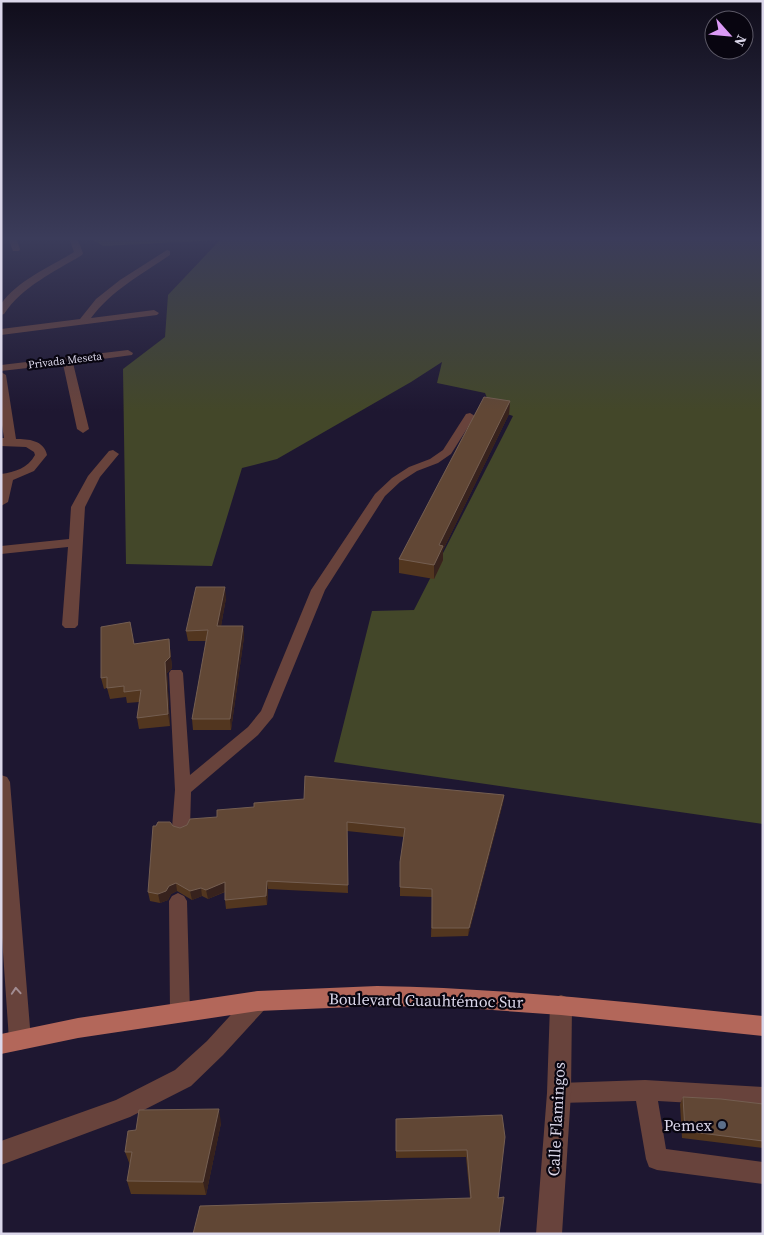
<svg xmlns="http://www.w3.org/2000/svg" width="764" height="1235" font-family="'Source Serif 4',serif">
<rect width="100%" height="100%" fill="#1e1731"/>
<path fill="#434729" d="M 90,238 L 763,238 L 763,824 L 334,762 L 372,611 L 414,610 L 513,416 L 491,408 L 485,393 L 437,383 L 442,362 L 411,382 L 277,459 L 242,468 L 212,566 L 126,564 L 123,369 L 165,337 L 168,295 L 220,240 L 103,246 Z"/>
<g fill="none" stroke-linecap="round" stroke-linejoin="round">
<path fill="#68433c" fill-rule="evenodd" d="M 470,413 L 475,416 L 451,454 L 438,463 L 417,471 L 400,482 L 385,496 L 325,590 L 273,717 L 258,735 L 191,792 L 190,828 L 187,833 L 181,835 L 175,833 L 172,828 L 175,790 L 169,673 L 171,670 L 181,670 L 183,673 L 190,775 L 248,727 L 261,711 L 311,590 L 375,494 L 392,478 L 409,467 L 430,459 L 443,450 L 466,414 Z
M 178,893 L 184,896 L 187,901 L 190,1013 L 187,1019 L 180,1022 L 173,1019 L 170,1013 L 169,901 L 172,896 Z
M 645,1080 L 763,1087 L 763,1107 L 658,1101 L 666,1149 L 763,1162 L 763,1184 L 657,1170 L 649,1167 L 646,1159 L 636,1101 L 559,1103 L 552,1100 L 548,1093 L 552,1086 L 559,1083 Z"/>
<path fill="#68433c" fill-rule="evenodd" d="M 8,238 L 16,238 L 20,249 L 19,251 L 13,251 Z
M 69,238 L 77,238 L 83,253 L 82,255 C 54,272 23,286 4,314 L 1,315 L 1,304 C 18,280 50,267 74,252 Z
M 167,250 L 170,251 L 170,255 C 142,274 112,290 91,318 L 154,310 L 159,313 L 157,315 L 1,335 L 1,329 L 80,319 L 96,299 L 120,280 Z
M 128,350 L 133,353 L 132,355 L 73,363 L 89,429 L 83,433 L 77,429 L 63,364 L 1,371 L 1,365 Z
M 1,372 L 6,375 L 16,439 C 28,439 44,440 47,455 L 34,471 L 13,480 L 8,502 L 1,506 L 1,474 C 15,472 28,468 35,455 L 34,452 L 26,447 L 1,446 L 1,438 L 4,438 L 1,419 Z
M 113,450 L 119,454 L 100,477 L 85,507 L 78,625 L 75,628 L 65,628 L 62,625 L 68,547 L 1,554 L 1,546 L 69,539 L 71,507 L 88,476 L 109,451 Z
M 1,775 L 7,777 L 10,782 L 31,1040 L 28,1047 L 20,1050 L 12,1047 L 9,1040 L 1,923 Z
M 258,991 L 266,994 L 269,1001 L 266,1008 L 223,1055 L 191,1086 L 130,1117 L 1,1165 L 1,1141 L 116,1100 L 175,1070 L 207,1041 L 250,994 Z"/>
<path fill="#68433c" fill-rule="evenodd" d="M 561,995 L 569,998 L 572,1005 L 571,1093 L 562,1234 L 536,1234 L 547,1093 L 550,1005 L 553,998 Z"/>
<path fill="#b3675a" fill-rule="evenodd" d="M 377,986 C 506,988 634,1003 763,1016 L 763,1036 L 561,1015 L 451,1007 L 377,1006 L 258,1011 L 78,1038 L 1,1054 L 1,1034 L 78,1018 L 258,991 Z"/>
</g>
<path fill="#52361f" d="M 510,401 L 509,414 L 443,550 L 443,560 L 434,579 L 399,573 L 399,559 Z
M 226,598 L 221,626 L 243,626 L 244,637 L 231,730 L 193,730 L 192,719 L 206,641 L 188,641 L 186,631 Z
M 169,639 L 172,668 L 167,673 L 170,726 L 139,729 L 137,718 L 139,702 L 127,703 L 126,697 L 110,699 L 107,688 L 104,689 L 101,678 L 134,644 Z
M 504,795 L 503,803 L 468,936 L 431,937 L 432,897 L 400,896 L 400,862 L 404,837 L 347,831 L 348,893 L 268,889 L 267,905 L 226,909 L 225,900 L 225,892 L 208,899 L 202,896 L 192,900 L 177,891 L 171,894 L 168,900 L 160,903 L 150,901 L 148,892 L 173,826 L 180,828 Z
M 683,1097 L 763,1104 L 763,1148 L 682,1138 L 680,1104 Z
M 502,1115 L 498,1198 L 470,1198 L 466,1157 L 396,1158 L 396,1119 Z
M 221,1123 L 206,1195 L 131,1194 L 127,1181 L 130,1165 L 125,1152 Z"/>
<path fill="#37221d" d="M 510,401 L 509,414 L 443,550 L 443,560 L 434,579 L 434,565 L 439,545 Z
M 225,587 L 226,598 L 219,637 L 217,626 Z
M 243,626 L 244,637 L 231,730 L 230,719 Z
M 169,639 L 172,668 L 167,673 L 170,726 L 168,714 L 165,662 Z
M 504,795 L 503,803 L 468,936 L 469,928 Z
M 267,881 L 268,889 L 267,905 L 266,896 Z
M 225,882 L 226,891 L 208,899 L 206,890 Z
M 176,883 L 177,891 L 171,894 L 168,900 L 160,903 L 158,894 L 169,886 Z
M 201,888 L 202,896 L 192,900 L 190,891 Z
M 219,1109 L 221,1123 L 206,1195 L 203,1182 Z"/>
<path fill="#614735" stroke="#745e51" d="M 484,397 L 510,401 L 439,545 L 443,546 L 434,565 L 399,559 Z
M 196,587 L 225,587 L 217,626 L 243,626 L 230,719 L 192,719 L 208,630 L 186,631 Z
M 130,622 L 134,644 L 169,639 L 170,657 L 165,662 L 168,714 L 137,718 L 141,690 L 124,692 L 124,686 L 107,688 L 107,677 L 101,678 L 101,627 Z
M 305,776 L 504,795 L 469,928 L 432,928 L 432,889 L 400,887 L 400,862 L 405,828 L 347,822 L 348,885 L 267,881 L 266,896 L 225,900 L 225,882 L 206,890 L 201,888 L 190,891 L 176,883 L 169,886 L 166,891 L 158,894 L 148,892 L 153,826 L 156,826 L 158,822 L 170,822 L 173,826 L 180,828 L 187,825 L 190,819 L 217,817 L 217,810 L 254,807 L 254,803 L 304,799 Z
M 683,1097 L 721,1099 L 763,1104 L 763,1141 L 685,1131 Z
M 219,1109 L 203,1182 L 127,1181 L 132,1152 L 125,1152 L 128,1131 L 136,1130 L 139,1110 Z
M 502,1115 L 505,1137 L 498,1198 L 504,1197 L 499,1234 L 193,1234 L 200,1206 L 471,1198 L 467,1150 L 396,1151 L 396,1119 Z"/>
<defs><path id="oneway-chevron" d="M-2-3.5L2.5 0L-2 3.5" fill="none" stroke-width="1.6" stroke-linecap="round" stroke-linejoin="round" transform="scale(1.25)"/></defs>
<use stroke="#a28d93" href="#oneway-chevron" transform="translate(16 991) rotate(-94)"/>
<linearGradient id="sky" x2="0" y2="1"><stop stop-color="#100d1b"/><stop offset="0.58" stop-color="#3b3c5a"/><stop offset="1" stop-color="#3b3c5a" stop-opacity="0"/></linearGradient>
<rect width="764" height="411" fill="url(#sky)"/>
<circle fill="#5c6f8a" stroke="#080510" stroke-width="2" cx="722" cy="1125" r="5"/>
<g text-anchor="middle" stroke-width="4.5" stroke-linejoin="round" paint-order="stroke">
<g font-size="11" fill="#dbd7ea" stroke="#080510">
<text transform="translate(65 360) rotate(-7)" y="4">Privada Meseta</text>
</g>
<g font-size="16" fill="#dbd7ea" stroke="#080510">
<text transform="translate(426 1000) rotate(1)" y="6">Boulevard Cuauhtémoc Sur</text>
<text transform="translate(556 1119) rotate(-87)" y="6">Calle Flamingos</text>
</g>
<g font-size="16" fill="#dbd7ea" stroke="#080510" text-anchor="end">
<text x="712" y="1131">Pemex</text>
</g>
</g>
<rect width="764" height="1235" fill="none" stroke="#dbd7ea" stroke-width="5"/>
<g transform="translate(729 35) rotate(117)"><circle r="24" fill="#080510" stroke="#5c5967"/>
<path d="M0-4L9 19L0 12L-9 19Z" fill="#db9af6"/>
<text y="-8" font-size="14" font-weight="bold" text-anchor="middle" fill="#dbd7ea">N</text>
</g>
</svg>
